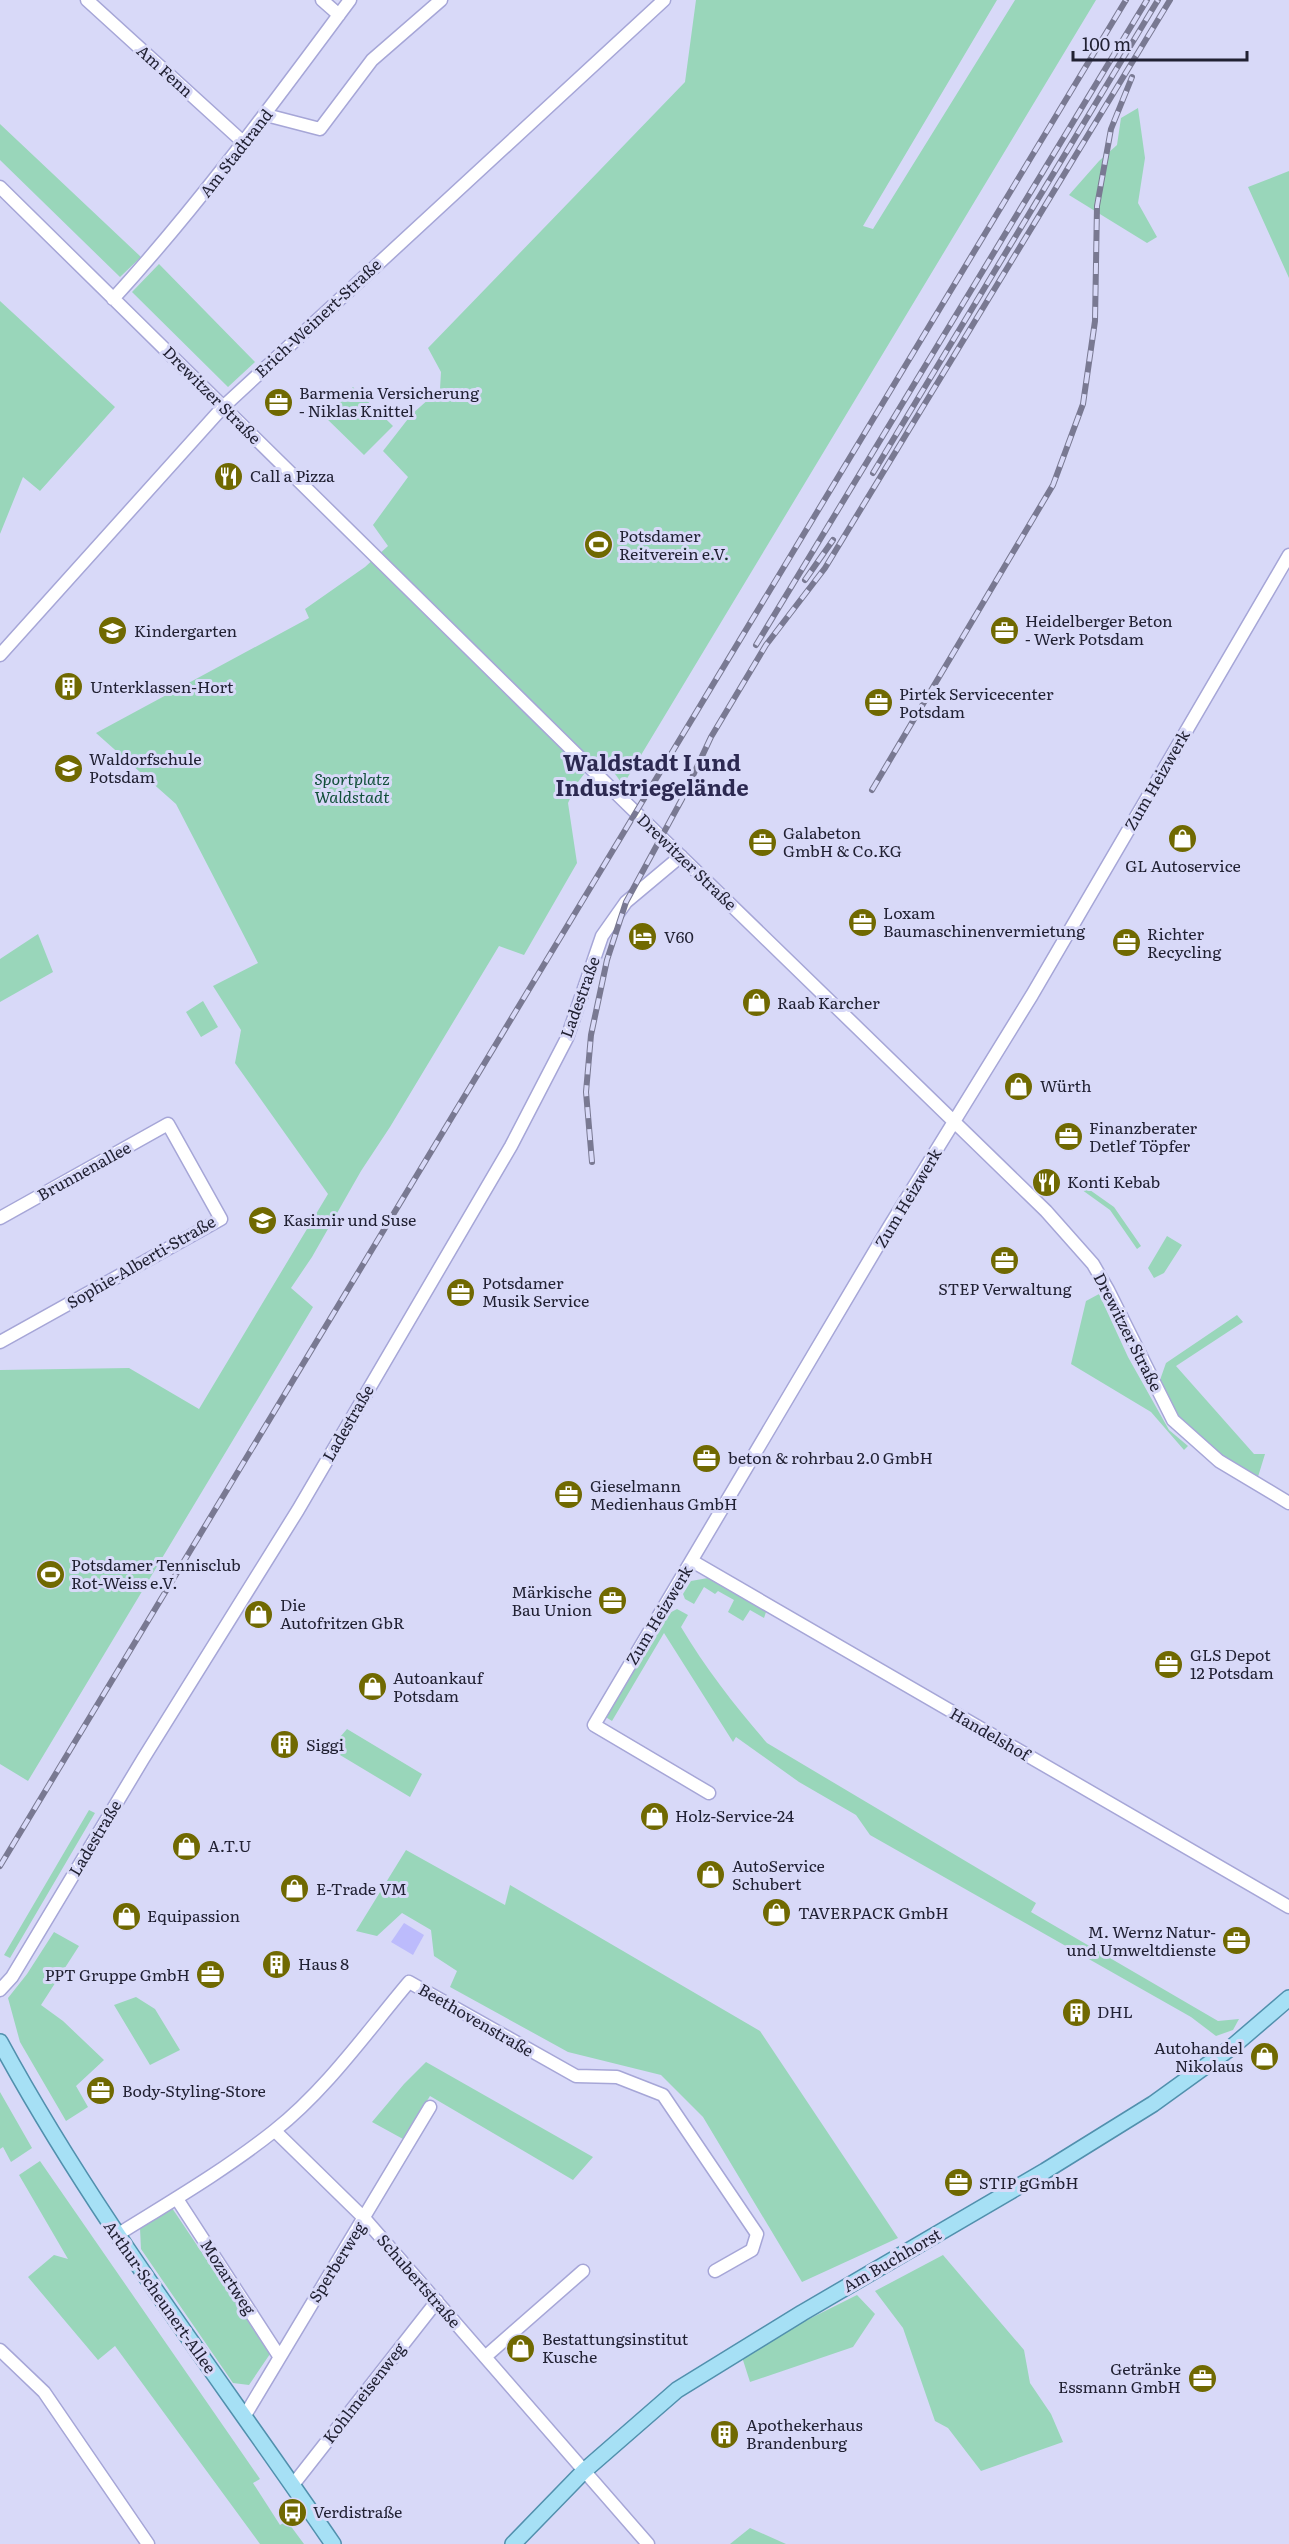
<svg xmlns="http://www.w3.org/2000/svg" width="1289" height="2544" font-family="Literata,serif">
<rect width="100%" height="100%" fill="#d8d9f8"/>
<path fill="#99d6ba" d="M 696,0 L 997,0 L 863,226 L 873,229 L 1015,0 L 1096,0 L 626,780 L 623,785 L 600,753 L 578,782 L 568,803 L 577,863 L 524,955 L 499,946 L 390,1127 L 361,1171 L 312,1257 L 291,1288 L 313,1307 L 28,1781 L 0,1764 L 0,1370 L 129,1368 L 199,1409 L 328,1194 L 235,1063 L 241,1030 L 213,986 L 258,963 L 176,804 L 96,733 L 309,618 L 305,609 L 365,567 L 388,546 L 373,525 L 408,477 L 383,451 L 411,415 L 440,389 L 441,372 L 428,348 L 685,82 Z
M 1138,108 L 1145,158 L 1138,203 L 1157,237 L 1147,243 L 1069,195 L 1099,161 L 1117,145 L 1121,118 Z
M 0,124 L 141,257 L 120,277 L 0,160 Z
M 1289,171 L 1289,278 L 1248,187 Z
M 159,264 L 255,362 L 228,387 L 132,292 Z
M 0,301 L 115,407 L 40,491 L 23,477 L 0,534 Z
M 353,387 L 393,426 L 364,455 L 324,416 Z
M 38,934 L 53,972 L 0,1002 L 0,959 Z
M 203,1001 L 218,1027 L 201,1037 L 186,1012 Z
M 1080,1183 L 1114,1207 L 1141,1246 L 1137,1249 L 1110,1210 L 1078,1187 Z
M 1167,1236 L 1182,1245 L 1164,1273 L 1154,1278 L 1148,1268 Z
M 1099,1294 L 1128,1357 L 1169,1430 L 1188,1446 L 1184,1450 L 1151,1412 L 1071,1364 L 1086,1301 Z
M 1237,1315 L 1243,1322 L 1176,1366 L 1254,1454 L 1265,1454 L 1257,1480 L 1221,1456 L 1177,1417 L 1160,1380 L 1166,1363 Z
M 708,1578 L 766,1612 L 764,1618 L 750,1610 L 743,1621 L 728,1612 L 734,1600 L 718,1591 L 715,1594 L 704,1587 L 694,1604 L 685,1599 L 683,1594 L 691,1581 Z
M 677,1609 L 688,1615 L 681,1627 C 706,1669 735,1706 767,1743 L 1036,1903 L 1031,1912 L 1218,2021 L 1239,2019 L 1233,2030 L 1216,2036 L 1191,2017 L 870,1835 L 856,1815 L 799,1782 L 736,1737 L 733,1742 L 664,1633 L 612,1721 L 604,1716 L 662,1617 Z
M 347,1729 L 422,1774 L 410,1797 L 340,1755 L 343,1750 L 334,1744 Z
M 89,1810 L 95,1813 L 10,1958 L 4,1955 Z
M 406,1850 L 505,1905 L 510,1885 L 760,2031 L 898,2238 L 802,2282 L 703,2117 L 661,2075 L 568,2052 L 450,1987 L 457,1971 L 434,1956 L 431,1930 L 402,1913 L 377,1936 L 356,1931 Z
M 54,1932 L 79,1946 L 41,2005 L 63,2021 L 104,2060 L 76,2086 L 88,2107 L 66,2121 L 20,2042 L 8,1998 L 27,1974 Z
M 136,1997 L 155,2009 L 180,2050 L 150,2065 L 114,2005 Z
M 426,2062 L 593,2157 L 573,2180 L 430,2096 L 403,2139 L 372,2122 L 404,2084 Z
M 0,2092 L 32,2148 L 11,2162 L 3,2147 L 0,2149 Z
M 40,2161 L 260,2479 L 253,2483 L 280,2525 L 287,2521 L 304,2544 L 260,2544 L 115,2346 L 98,2360 L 28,2277 L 54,2255 L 68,2259 L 19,2175 Z
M 172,2208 L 270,2354 L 249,2385 L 233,2383 L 141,2249 L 140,2228 Z
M 943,2255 L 1024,2350 L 1030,2383 L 1051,2414 L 1063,2442 L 981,2471 L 948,2428 L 935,2421 L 903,2328 L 875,2291 Z
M 857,2295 L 875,2314 L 853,2347 L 750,2382 L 742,2357 L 801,2323 Z
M 750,2528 L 786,2544 L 730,2544 Z"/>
<path fill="#bcbbfc" d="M 404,1923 L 424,1935 L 413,1955 L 391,1942 Z"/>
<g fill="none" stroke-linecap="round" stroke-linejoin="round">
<defs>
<path id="minor" d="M 87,0 L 243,142
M 322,0 L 339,15
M 266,115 L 320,129 L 372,60 L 441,0
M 0,187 L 625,802 L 1046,1211 L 1093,1264 L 1108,1290 L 1173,1420 L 1219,1461 L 1289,1503
M 113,299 C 199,205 274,102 350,0
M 0,655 L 223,407 L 664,0
M 0,1218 L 168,1124 L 221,1219 L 0,1342
M 692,1561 L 1289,1907
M 709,1793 L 594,1725 L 889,1227 L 1032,995 L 1289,555
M 0,1990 L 12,1977 L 143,1759 L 298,1510 L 511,1146 L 567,1038 L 602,936 L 626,902 L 681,856
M 275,2131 L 364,2218 L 648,2544
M 177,2199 L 279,2356
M 117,2235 C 170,2202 225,2170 274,2131 C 326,2090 366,2033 409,1982 L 576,2076 L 617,2077 L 663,2095 L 757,2234 L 752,2250 L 715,2271
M 0,2350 L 44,2392 L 148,2544
M 485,2357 L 583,2271
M 244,2417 L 430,2107
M 292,2486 L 437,2301"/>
<path id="major" d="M 0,2042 C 96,2219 220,2378 333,2544
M 513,2544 L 584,2471 L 677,2390 L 802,2313 L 1045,2171 L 1153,2104 L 1232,2047 L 1289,1998"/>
</defs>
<use href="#minor" stroke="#a6a6d7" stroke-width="15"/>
<use href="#major" stroke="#5190ad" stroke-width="18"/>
<use href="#minor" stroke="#fff" stroke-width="12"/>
<use href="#major" stroke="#a6e0f5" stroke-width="15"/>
<defs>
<path id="rail" d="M 873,473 L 1158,0
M 805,580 L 833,540
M 756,645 L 1147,0
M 872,790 L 1053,485 L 1083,404 L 1095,321 L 1097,206 L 1111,129 L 1132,77
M 592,1162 L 586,1092 L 591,1035 L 607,960 L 626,902 L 682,799 L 711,737 L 766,645 L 825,568 L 1170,0
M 0,1866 L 1126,0"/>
</defs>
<use href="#rail" stroke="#797992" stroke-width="6"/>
<use href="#rail" stroke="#d8d9f8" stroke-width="4" stroke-dasharray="11" stroke-linecap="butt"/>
</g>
<defs>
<symbol id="office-disc" viewBox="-11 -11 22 22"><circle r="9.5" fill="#706901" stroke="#d8d9f8"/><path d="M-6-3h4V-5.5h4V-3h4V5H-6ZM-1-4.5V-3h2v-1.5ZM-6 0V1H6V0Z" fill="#fff"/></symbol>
<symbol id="restaurant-disc" viewBox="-11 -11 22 22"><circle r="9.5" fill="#706901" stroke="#d8d9f8"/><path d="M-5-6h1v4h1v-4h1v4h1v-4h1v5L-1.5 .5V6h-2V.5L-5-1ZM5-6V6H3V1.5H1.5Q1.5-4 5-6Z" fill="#fff"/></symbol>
<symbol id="stadium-disc" viewBox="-11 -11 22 22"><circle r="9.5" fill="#706901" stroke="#d8d9f8"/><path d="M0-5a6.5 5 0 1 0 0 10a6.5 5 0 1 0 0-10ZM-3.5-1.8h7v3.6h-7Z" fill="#fff"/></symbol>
<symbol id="school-disc" viewBox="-11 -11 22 22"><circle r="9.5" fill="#706901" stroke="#d8d9f8"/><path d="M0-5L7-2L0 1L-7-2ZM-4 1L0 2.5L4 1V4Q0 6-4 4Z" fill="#fff"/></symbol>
<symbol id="building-disc" viewBox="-11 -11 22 22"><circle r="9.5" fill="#706901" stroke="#d8d9f8"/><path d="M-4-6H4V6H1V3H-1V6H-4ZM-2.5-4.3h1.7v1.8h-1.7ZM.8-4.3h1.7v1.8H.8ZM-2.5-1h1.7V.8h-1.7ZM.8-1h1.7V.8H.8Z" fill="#fff"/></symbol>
<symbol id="shop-disc" viewBox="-11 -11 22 22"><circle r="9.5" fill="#706901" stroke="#d8d9f8"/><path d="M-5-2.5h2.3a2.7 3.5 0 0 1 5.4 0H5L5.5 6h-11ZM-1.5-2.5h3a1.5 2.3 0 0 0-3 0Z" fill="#fff"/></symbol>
<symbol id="hotel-disc" viewBox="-11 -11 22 22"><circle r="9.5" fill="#706901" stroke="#d8d9f8"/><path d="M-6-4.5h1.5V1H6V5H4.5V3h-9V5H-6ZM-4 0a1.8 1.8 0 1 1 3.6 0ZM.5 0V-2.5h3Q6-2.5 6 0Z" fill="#fff"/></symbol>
<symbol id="bus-disc" viewBox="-11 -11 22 22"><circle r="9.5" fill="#706901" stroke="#d8d9f8"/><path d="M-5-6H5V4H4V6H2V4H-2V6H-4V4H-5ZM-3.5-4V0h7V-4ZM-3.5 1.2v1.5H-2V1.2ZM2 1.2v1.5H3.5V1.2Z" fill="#fff"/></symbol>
</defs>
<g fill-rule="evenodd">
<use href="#office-disc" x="262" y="386" width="33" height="33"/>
<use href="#restaurant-disc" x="212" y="460" width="33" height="33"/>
<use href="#stadium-disc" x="582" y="528" width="33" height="33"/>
<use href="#office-disc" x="988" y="614" width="33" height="33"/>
<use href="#school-disc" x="96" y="614" width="33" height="33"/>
<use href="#building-disc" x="52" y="670" width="33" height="33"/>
<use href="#office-disc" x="862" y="686" width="33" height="33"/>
<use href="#school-disc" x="52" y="752" width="33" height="33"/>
<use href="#shop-disc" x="1166" y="822" width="33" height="33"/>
<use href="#office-disc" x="746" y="826" width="33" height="33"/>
<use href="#office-disc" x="846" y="906" width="33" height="33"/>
<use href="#hotel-disc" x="626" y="920" width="33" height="33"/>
<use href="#office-disc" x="1110" y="926" width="33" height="33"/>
<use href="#shop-disc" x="740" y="986" width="33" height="33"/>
<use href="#shop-disc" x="1002" y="1070" width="33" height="33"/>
<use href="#office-disc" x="1052" y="1120" width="33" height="33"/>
<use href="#restaurant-disc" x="1030" y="1166" width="33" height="33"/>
<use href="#school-disc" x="246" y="1204" width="33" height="33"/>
<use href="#office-disc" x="988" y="1244" width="33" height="33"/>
<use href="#office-disc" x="444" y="1276" width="33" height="33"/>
<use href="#office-disc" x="690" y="1442" width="33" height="33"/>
<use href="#office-disc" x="552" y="1478" width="33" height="33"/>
<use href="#stadium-disc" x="34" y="1558" width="33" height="33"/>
<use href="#office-disc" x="596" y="1584" width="33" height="33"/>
<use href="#shop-disc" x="242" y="1598" width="33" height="33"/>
<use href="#office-disc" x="1152" y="1648" width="33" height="33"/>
<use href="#shop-disc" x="356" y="1670" width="33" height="33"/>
<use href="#building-disc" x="268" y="1728" width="33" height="33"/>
<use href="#shop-disc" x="638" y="1800" width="33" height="33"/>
<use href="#shop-disc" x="170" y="1830" width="33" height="33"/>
<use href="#shop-disc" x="694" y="1858" width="33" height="33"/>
<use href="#shop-disc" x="278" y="1872" width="33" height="33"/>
<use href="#shop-disc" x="760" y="1896" width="33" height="33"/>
<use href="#shop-disc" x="110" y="1900" width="33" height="33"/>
<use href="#office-disc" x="1220" y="1924" width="33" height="33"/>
<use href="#building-disc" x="260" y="1948" width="33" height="33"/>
<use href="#office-disc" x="194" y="1958" width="33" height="33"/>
<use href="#building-disc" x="1060" y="1996" width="33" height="33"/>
<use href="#shop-disc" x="1248" y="2040" width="33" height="33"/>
<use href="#office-disc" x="84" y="2074" width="33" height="33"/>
<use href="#office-disc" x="942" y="2166" width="33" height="33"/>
<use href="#shop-disc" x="504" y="2332" width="33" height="33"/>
<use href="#office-disc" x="1186" y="2362" width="33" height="33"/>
<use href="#building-disc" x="708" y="2418" width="33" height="33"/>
<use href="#bus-disc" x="276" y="2496" width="33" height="33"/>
</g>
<g text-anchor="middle" stroke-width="6" stroke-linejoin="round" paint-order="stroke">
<g font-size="16" fill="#212133" stroke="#d8d9f8">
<text transform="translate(165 71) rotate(42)" y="6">Am Fenn</text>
<text transform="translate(236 153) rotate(-52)" y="6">Am Stadtrand</text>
<text transform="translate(318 318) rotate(-43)" y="6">Erich-Weinert-Straße</text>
<text transform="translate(212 395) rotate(45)" y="6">Drewitzer Straße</text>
<text transform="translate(1157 780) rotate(-60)" y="6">Zum Heizwerk</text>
<text transform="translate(687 862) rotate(44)" y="6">Drewitzer Straße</text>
<text transform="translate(580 997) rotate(-70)" y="6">Ladestraße</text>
<text transform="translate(84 1171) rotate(-29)" y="6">Brunnenallee</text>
<text transform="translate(908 1198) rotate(-59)" y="6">Zum Heizwerk</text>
<text transform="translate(141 1262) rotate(-30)" y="6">Sophie-Alberti-Straße</text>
<text transform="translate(1128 1332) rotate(63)" y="6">Drewitzer Straße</text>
<text transform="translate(348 1423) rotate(-60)" y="6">Ladestraße</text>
<text transform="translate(659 1615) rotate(-59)" y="6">Zum Heizwerk</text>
<text transform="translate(990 1734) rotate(30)" y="6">Handelshof</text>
<text transform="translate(95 1838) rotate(-59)" y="6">Ladestraße</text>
<text transform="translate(476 2020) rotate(30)" y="6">Beethovenstraße</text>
<text transform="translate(892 2260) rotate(-30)" y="6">Am Buchhorst</text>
<text transform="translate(337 2262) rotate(-58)" y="6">Sperberweg</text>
<text transform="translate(228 2277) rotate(57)" y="6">Mozartweg</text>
<text transform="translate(419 2281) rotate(49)" y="6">Schubertstraße</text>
<text transform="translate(160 2297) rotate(55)" y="6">Arthur-Scheunert-Allee</text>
<text transform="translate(364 2393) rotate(-52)" y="6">Kohlmeisenweg</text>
</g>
<g font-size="16" fill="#212133" stroke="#d8d9f8" text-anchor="start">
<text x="299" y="399">Barmenia Versicherung<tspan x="299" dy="18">- Niklas Knittel</tspan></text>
<text x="250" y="482">Call a Pizza</text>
<text x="619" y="542">Potsdamer<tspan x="619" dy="18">Reitverein e.V.</tspan></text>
<text x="1025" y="627">Heidelberger Beton<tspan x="1025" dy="18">- Werk Potsdam</tspan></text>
<text x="134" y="637">Kindergarten</text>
<text x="90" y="693">Unterklassen-Hort</text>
<text x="899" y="700">Pirtek Servicecenter<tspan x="899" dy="18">Potsdam</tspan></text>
<text x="89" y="765">Waldorfschule<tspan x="89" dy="18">Potsdam</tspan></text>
<text x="783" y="839">Galabeton<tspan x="783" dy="18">GmbH &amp; Co.KG</tspan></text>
<text x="1183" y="872" text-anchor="middle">GL Autoservice</text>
<text x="883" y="919">Loxam<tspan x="883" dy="18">Baumaschinenvermietung</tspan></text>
<text x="1147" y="940">Richter<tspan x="1147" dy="18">Recycling</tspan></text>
<text x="664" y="943">V60</text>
<text x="777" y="1009">Raab Karcher</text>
<text x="1040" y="1092">Würth</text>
<text x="1089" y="1134">Finanzberater<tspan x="1089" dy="18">Detlef Töpfer</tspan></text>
<text x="1067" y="1188">Konti Kebab</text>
<text x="283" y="1226">Kasimir und Suse</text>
<text x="482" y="1289">Potsdamer<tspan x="482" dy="18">Musik Service</tspan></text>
<text x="1005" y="1295" text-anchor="middle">STEP Verwaltung</text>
<text x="728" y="1464">beton &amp; rohrbau 2.0 GmbH</text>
<text x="590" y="1492">Gieselmann<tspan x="590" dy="18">Medienhaus GmbH</tspan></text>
<text x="71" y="1571">Potsdamer Tennisclub<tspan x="71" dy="18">Rot-Weiss e.V.</tspan></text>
<text x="592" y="1598" text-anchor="end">Märkische<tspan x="592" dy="18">Bau Union</tspan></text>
<text x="280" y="1611">Die<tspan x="280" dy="18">Autofritzen GbR</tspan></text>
<text x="1190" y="1661">GLS Depot<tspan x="1190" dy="18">12 Potsdam</tspan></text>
<text x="393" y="1684">Autoankauf<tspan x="393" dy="18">Potsdam</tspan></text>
<text x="306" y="1751">Siggi</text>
<text x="675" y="1822">Holz-Service-24</text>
<text x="208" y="1852">A.T.U</text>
<text x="732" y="1872">AutoService<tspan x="732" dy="18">Schubert</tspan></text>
<text x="316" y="1895">E-Trade VM</text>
<text x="798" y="1919">TAVERPACK GmbH</text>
<text x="147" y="1922">Equipassion</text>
<text x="1216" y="1938" text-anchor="end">M. Wernz Natur-<tspan x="1216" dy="18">und Umweltdienste</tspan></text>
<text x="298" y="1970">Haus 8</text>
<text x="190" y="1981" text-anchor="end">PPT Gruppe GmbH</text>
<text x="1097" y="2018">DHL</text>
<text x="1243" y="2054" text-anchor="end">Autohandel<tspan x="1243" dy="18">Nikolaus</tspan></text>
<text x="122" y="2097">Body-Styling-Store</text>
<text x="979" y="2189">STIP gGmbH</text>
<text x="542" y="2345">Bestattungsinstitut<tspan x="542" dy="18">Kusche</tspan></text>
<text x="1181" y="2375" text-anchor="end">Getränke<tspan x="1181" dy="18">Essmann GmbH</tspan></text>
<text x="746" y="2431">Apothekerhaus<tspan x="746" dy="18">Brandenburg</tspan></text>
<text x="313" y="2518">Verdistraße</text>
</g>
<g font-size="16" font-style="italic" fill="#114f39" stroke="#d8d9f8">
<text x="352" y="785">Sportplatz<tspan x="352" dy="18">Waldstadt</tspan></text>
</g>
<g font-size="22" font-weight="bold" fill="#2c2951" stroke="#d8d9f8">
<text x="652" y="771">Waldstadt I und<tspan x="652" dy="25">Industriegelände</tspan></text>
</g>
</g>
<path d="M1073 51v9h174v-9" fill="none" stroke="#212133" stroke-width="3"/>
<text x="1082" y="51" font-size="18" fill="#212133" stroke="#d8d9f8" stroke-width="4.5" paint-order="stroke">100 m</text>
</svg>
